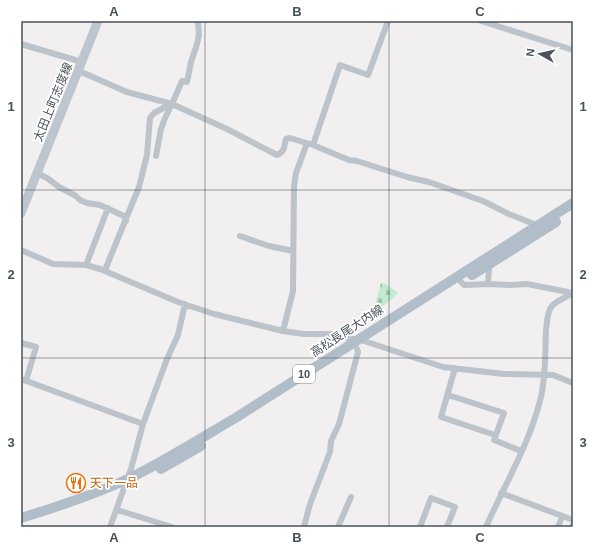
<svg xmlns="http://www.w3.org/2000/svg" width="594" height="548" font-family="Helvetica,'Noto Sans JP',sans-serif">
<defs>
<pattern id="cemetery-stones" width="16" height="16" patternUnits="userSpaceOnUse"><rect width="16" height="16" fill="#c2ead1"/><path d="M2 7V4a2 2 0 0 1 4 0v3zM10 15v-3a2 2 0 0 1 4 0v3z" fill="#a0c0ad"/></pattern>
</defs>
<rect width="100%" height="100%" fill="#f1efef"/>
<path fill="url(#cemetery-stones)" d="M 381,283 L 386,284 L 398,293 L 391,300 L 378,310 L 375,305 Z"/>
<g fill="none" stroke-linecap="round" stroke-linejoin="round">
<path stroke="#bcc3ca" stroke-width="6" d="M 481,21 L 573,50
M 21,44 L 82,62
M 79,71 L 127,92 L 172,104 L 227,129 L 277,155 C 285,152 284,146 286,139 L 290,138 L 313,145 L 349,160 L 357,161 L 407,177 L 429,182 L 483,201 L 509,214 L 539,226
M 313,145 L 340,65 L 368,75 L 388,21
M 156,156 L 161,129 L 165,118 L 172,104 L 182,81 L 187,82 L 191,62 L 197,44 L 199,35 L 198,21
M 37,173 L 47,178 L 59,187 L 76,196 L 80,200 L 87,203 L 100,205 L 124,216 L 126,221
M 240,236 L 269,246 L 293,251
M 21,250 L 53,264 L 86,265 L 100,269 L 178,302 L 214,314 L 283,331 L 304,334 L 332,334 L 350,339 L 358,339 L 443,367 L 504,374 L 553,375 L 573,383
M 86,265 L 108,208
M 105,270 L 139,187 L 147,155 L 150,118 L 154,113 L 167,106
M 461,282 L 464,285 L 488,284 L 511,285 L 527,284 L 568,292 L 570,295
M 488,284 L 489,269 L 488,265
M 283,331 L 293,291 L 294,186 L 296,173 L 307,143
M 21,343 L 36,347 L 26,381
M 455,368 L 441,417 L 495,435
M 21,379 L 143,424
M 448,395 L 504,413 L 494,440 L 521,451
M 501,493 L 573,520
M 117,510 L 172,527
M 110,527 L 131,469 L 143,424 L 167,359 L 178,335 L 185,304
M 304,527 L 310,504 L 330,452 L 331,441 L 339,424 L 358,352 L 357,349
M 338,527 L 351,497
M 420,527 L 431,498 L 455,507 L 447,527
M 486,527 C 505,484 530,443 541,397 C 546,375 545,352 546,330 C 547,324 547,315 550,309 C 555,299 568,299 573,291
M 558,527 L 562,517
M 572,527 L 573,525"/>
<path stroke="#bdc5ce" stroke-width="9" d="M 21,213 L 98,21"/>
<path stroke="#b1beca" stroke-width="10" d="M 472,275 L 556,222
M 161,469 L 201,446
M 21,518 C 57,507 93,495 128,479 C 165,461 201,438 237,417 L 573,203"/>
</g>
<path fill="none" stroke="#49525a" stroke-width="1" stroke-opacity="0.55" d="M 205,21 L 205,527M 389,21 L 389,527M 21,190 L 573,190M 21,358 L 573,358"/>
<defs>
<symbol id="restaurant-ring" viewBox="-11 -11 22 22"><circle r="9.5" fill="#fff" stroke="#e8710a" stroke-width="1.5"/><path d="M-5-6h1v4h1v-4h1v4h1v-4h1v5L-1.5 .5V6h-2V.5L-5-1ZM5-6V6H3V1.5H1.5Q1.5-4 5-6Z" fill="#e8710a"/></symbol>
</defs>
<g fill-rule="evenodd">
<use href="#restaurant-ring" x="65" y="472" width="22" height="22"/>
</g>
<g text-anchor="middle" stroke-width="3.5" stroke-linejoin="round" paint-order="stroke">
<rect fill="#fff" stroke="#80868c" stroke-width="1" x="293" y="365" width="22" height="18" rx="3"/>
<g font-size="11" font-weight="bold" fill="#49525a">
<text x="304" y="378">10</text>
</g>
<g font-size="12" fill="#49525a" stroke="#fff">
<text transform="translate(53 102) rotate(-68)" y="4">太田上町志度線</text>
<text transform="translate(347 331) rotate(-33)" y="4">高松長尾大内線</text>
</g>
<g font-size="12" fill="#c56008" stroke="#fff" text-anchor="start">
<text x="90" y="487">天下一品</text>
</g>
</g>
<rect width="594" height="548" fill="none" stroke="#ffffff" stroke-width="44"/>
<g transform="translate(540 54) rotate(278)" stroke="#ffffff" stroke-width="3" paint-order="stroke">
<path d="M0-3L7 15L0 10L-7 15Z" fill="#49525a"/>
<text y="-6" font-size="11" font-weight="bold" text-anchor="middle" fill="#49525a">N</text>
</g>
<rect x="22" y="22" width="550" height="504" fill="none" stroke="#49525a" stroke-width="1.5"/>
<g font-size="13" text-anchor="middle" font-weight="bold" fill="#49525a">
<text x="114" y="16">A</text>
<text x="297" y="16">B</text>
<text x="480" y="16">C</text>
<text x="11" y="111">1</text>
<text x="583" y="111">1</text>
<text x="11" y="279">2</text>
<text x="583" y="279">2</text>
<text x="11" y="447">3</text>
<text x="583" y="447">3</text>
<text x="114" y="542">A</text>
<text x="297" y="542">B</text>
<text x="480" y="542">C</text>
</g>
</svg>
